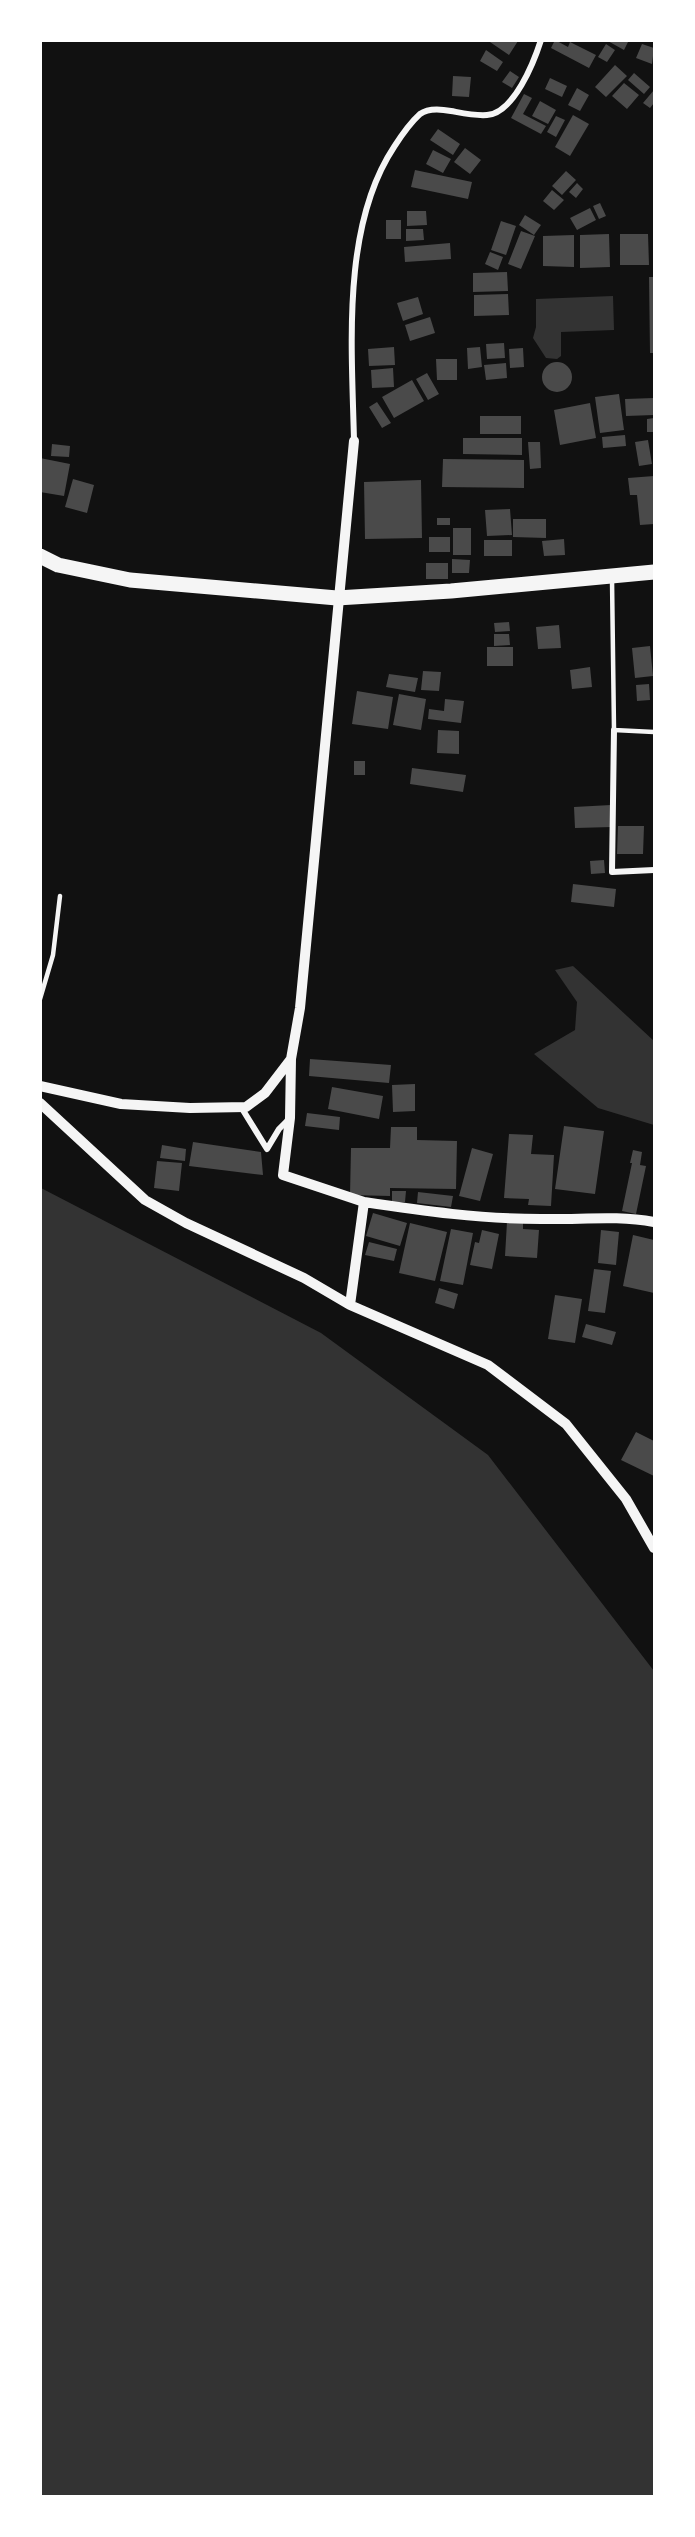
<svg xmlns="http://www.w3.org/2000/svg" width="695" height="2537" font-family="'Varela Round',sans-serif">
<rect width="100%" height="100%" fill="#111"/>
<path fill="#333" d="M 613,296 L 614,330 L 561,332 L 561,356 L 557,359 L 546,358 L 533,338 L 536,327 L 536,299 Z
M 573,966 L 654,1041 L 654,1125 L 598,1108 L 534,1054 L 575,1030 L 577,1002 L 555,970 Z
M 41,1188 L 321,1333 L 488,1455 L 654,1671 L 654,2496 L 41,2496 Z"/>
<path fill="#4a4a4a" d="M 487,40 L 516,40 L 518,41 L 509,55 Z
M 555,40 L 568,47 L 570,42 L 596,55 L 589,68 L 551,48 Z
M 606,40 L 629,40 L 624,50 Z
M 606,44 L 615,50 L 607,62 L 598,57 Z
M 642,44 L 654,48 L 652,64 L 636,58 Z
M 486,50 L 503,62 L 497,71 L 480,61 Z
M 615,65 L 627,76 L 606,97 L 595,87 Z
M 510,71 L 519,77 L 512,88 L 502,82 Z
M 634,73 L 650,87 L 644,94 L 628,80 Z
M 453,76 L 471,77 L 469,97 L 452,96 Z
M 550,78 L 567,86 L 562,97 L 545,89 Z
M 624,83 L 639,95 L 627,109 L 612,96 Z
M 577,88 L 589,95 L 580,111 L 568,105 Z
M 654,90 L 654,103 L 650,108 L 643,103 Z
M 524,94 L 532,98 L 523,114 L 546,126 L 541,134 L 511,118 Z
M 540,101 L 556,110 L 548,124 L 532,116 Z
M 573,115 L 589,124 L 570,156 L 555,147 Z
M 556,116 L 565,120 L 556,137 L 547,132 Z
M 438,129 L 460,144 L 453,155 L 430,140 Z
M 465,148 L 481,160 L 470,174 L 454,162 Z
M 433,150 L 451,159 L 443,173 L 426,164 Z
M 415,170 L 472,182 L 468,199 L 411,187 Z
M 566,171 L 576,180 L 562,195 L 552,186 Z
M 577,183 L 583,189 L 576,198 L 569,192 Z
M 552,190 L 564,200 L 554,210 L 543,201 Z
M 600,203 L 606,216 L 599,219 L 593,206 Z
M 590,208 L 596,220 L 577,230 L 570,218 Z
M 407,211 L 426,211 L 427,225 L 407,226 Z
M 525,215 L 541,225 L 534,235 L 519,225 Z
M 386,220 L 401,220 L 401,239 L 386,239 Z
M 501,221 L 516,226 L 506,255 L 491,250 Z
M 406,229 L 423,229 L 424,240 L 406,241 Z
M 521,231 L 535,236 L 521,269 L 508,264 Z
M 609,234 L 610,267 L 580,268 L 580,235 Z
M 620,234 L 648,234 L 649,265 L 620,265 Z
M 574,235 L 574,267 L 543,266 L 543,236 Z
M 450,243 L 451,259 L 405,262 L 404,247 Z
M 490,252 L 503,257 L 498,270 L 485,264 Z
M 507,272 L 508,291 L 473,292 L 473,273 Z
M 649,277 L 654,277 L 654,353 L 650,353 Z
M 508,294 L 509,315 L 474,316 L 474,295 Z
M 418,297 L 423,314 L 403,321 L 397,303 Z
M 430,317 L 435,333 L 410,341 L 405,325 Z
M 504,343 L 505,358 L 487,359 L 486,344 Z
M 394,347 L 395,365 L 369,366 L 368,349 Z
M 480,347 L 482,367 L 468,369 L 467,348 Z
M 523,348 L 524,367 L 510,368 L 509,349 Z
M 436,359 L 457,359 L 457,380 L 437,380 Z
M542 377a15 15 0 1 1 30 0a15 15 0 1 1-30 0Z
M 506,363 L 507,378 L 486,380 L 484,365 Z
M 393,368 L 394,387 L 372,388 L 371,370 Z
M 427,373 L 439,394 L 428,400 L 416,379 Z
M 412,380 L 424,401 L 394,418 L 382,397 Z
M 619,394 L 624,430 L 600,433 L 595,397 Z
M 654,398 L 654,415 L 626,416 L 625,399 Z
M 377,402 L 391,423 L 382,428 L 369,407 Z
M 590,403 L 596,438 L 560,445 L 554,410 Z
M 480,416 L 521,416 L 521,434 L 480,434 Z
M 654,418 L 654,432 L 647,432 L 647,419 Z
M 625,435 L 626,446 L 603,448 L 602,437 Z
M 463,438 L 522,438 L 522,455 L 463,454 Z
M 648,440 L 652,464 L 639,466 L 635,442 Z
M 528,442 L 540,442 L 541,468 L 530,469 Z
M 52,444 L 70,446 L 69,457 L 51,456 Z
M 40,458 L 70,464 L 64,496 L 40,492 Z
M 443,459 L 524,460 L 524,488 L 442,487 Z
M 654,476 L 654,524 L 640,525 L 637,495 L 630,495 L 628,478 Z
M 73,479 L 94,485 L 87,513 L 65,507 Z
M 421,480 L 422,538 L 365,539 L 364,482 Z
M 510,509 L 512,535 L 487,536 L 485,510 Z
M 437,518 L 450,518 L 450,525 L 437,525 Z
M 513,519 L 546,519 L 546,538 L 513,537 Z
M 453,528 L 471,528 L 471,555 L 453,555 Z
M 429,537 L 450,537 L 450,552 L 429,552 Z
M 564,539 L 565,555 L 544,556 L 542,541 Z
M 484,540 L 512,540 L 512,556 L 484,556 Z
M 452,559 L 470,560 L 469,573 L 452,573 Z
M 426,563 L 448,563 L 448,579 L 426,579 Z
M 509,622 L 510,631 L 495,632 L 494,623 Z
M 559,625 L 561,648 L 538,649 L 536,627 Z
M 494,634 L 509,634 L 510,645 L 494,646 Z
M 650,646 L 653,676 L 635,678 L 632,648 Z
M 487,647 L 513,647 L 513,666 L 487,666 Z
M 590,667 L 592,687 L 572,689 L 570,670 Z
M 423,671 L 441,672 L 439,691 L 421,690 Z
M 389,674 L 418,678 L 415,692 L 386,687 Z
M 649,684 L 650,700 L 637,701 L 636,685 Z
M 357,691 L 393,697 L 388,729 L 352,724 Z
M 399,694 L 426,699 L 421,730 L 393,725 Z
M 445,699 L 464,701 L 461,723 L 428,719 L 429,709 L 444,711 Z
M 438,730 L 459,731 L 459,754 L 437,753 Z
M 354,761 L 365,761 L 365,775 L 354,775 Z
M 412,768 L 466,775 L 463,792 L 410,784 Z
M 611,805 L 612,827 L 575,828 L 574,807 Z
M 618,826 L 644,826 L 643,854 L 617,854 Z
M 604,860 L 605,873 L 591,874 L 590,861 Z
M 573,884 L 616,889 L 614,907 L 571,902 Z
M 310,1059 L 391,1065 L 389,1083 L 309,1076 Z
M 415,1084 L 415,1111 L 393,1112 L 392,1085 Z
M 332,1087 L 383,1096 L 379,1119 L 328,1109 Z
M 307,1113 L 340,1117 L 339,1130 L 305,1126 Z
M 564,1126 L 604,1131 L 595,1194 L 555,1189 Z
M 391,1127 L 417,1127 L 417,1140 L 457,1141 L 456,1189 L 390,1188 L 390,1196 L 350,1195 L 351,1148 L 390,1148 Z
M 509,1134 L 533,1135 L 531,1154 L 554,1155 L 551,1206 L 528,1205 L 529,1199 L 504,1198 Z
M 193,1142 L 261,1152 L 263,1175 L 189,1166 Z
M 162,1145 L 186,1149 L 185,1161 L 160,1158 Z
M 472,1148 L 493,1154 L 480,1201 L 459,1196 Z
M 633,1150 L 642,1152 L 640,1165 L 646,1166 L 636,1214 L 622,1211 L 632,1163 L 630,1163 Z
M 157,1161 L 182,1163 L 179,1191 L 154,1188 Z
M 392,1191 L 406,1191 L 405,1202 L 392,1202 Z
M 418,1192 L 453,1196 L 451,1207 L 417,1203 Z
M 373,1213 L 407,1223 L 400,1246 L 366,1236 Z
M 507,1222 L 523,1223 L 523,1229 L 539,1230 L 537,1258 L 505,1256 Z
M 410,1223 L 447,1232 L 435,1281 L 399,1273 Z
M 451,1229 L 473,1233 L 463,1285 L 440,1281 Z
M 482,1230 L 499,1234 L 492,1269 L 470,1265 L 475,1242 L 479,1243 Z
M 601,1230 L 619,1232 L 616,1265 L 598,1263 Z
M 633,1235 L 654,1240 L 654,1293 L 623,1286 Z
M 369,1242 L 397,1249 L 394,1261 L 365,1255 Z
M 594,1269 L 611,1271 L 605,1313 L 588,1311 Z
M 439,1288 L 458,1294 L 454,1309 L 435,1303 Z
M 555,1295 L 582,1299 L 575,1343 L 548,1339 Z
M 586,1324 L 616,1332 L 612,1345 L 582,1337 Z
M 636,1432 L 654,1441 L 654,1476 L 621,1460 Z"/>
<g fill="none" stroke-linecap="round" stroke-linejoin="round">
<path stroke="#f5f5f5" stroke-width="4.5" d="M 612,579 L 614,730 L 654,732
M 40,999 L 53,955 L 60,896"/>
<path stroke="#f5f5f5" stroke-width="6" d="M 354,441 C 352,348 341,227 394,147 C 401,136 410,123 420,114 C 428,108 441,109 451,111 C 462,113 475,116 487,115 C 514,113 534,62 541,40
M 614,730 L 612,872 L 654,870
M 241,1107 L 267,1149 L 279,1129 L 289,1119"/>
<path stroke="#f5f5f5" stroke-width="10" d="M 354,441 L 300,1008 L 291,1059 L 290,1118 L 283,1175 L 364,1202 L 350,1305 L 488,1365 L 566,1424 L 626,1499 L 654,1548
M 40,1086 L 121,1104 L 190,1108 L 246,1107 L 265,1093 L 291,1059
M 40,1103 L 145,1200 L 186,1223 L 304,1278 L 350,1305
M 364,1202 C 423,1211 481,1219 541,1219 C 580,1220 616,1215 654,1222"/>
<path stroke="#f5f5f5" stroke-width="15" d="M 40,556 L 58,565 L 130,580 L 337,598 L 451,591 L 654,572"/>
</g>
<rect width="695" height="2537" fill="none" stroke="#ffffff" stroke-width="84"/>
</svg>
